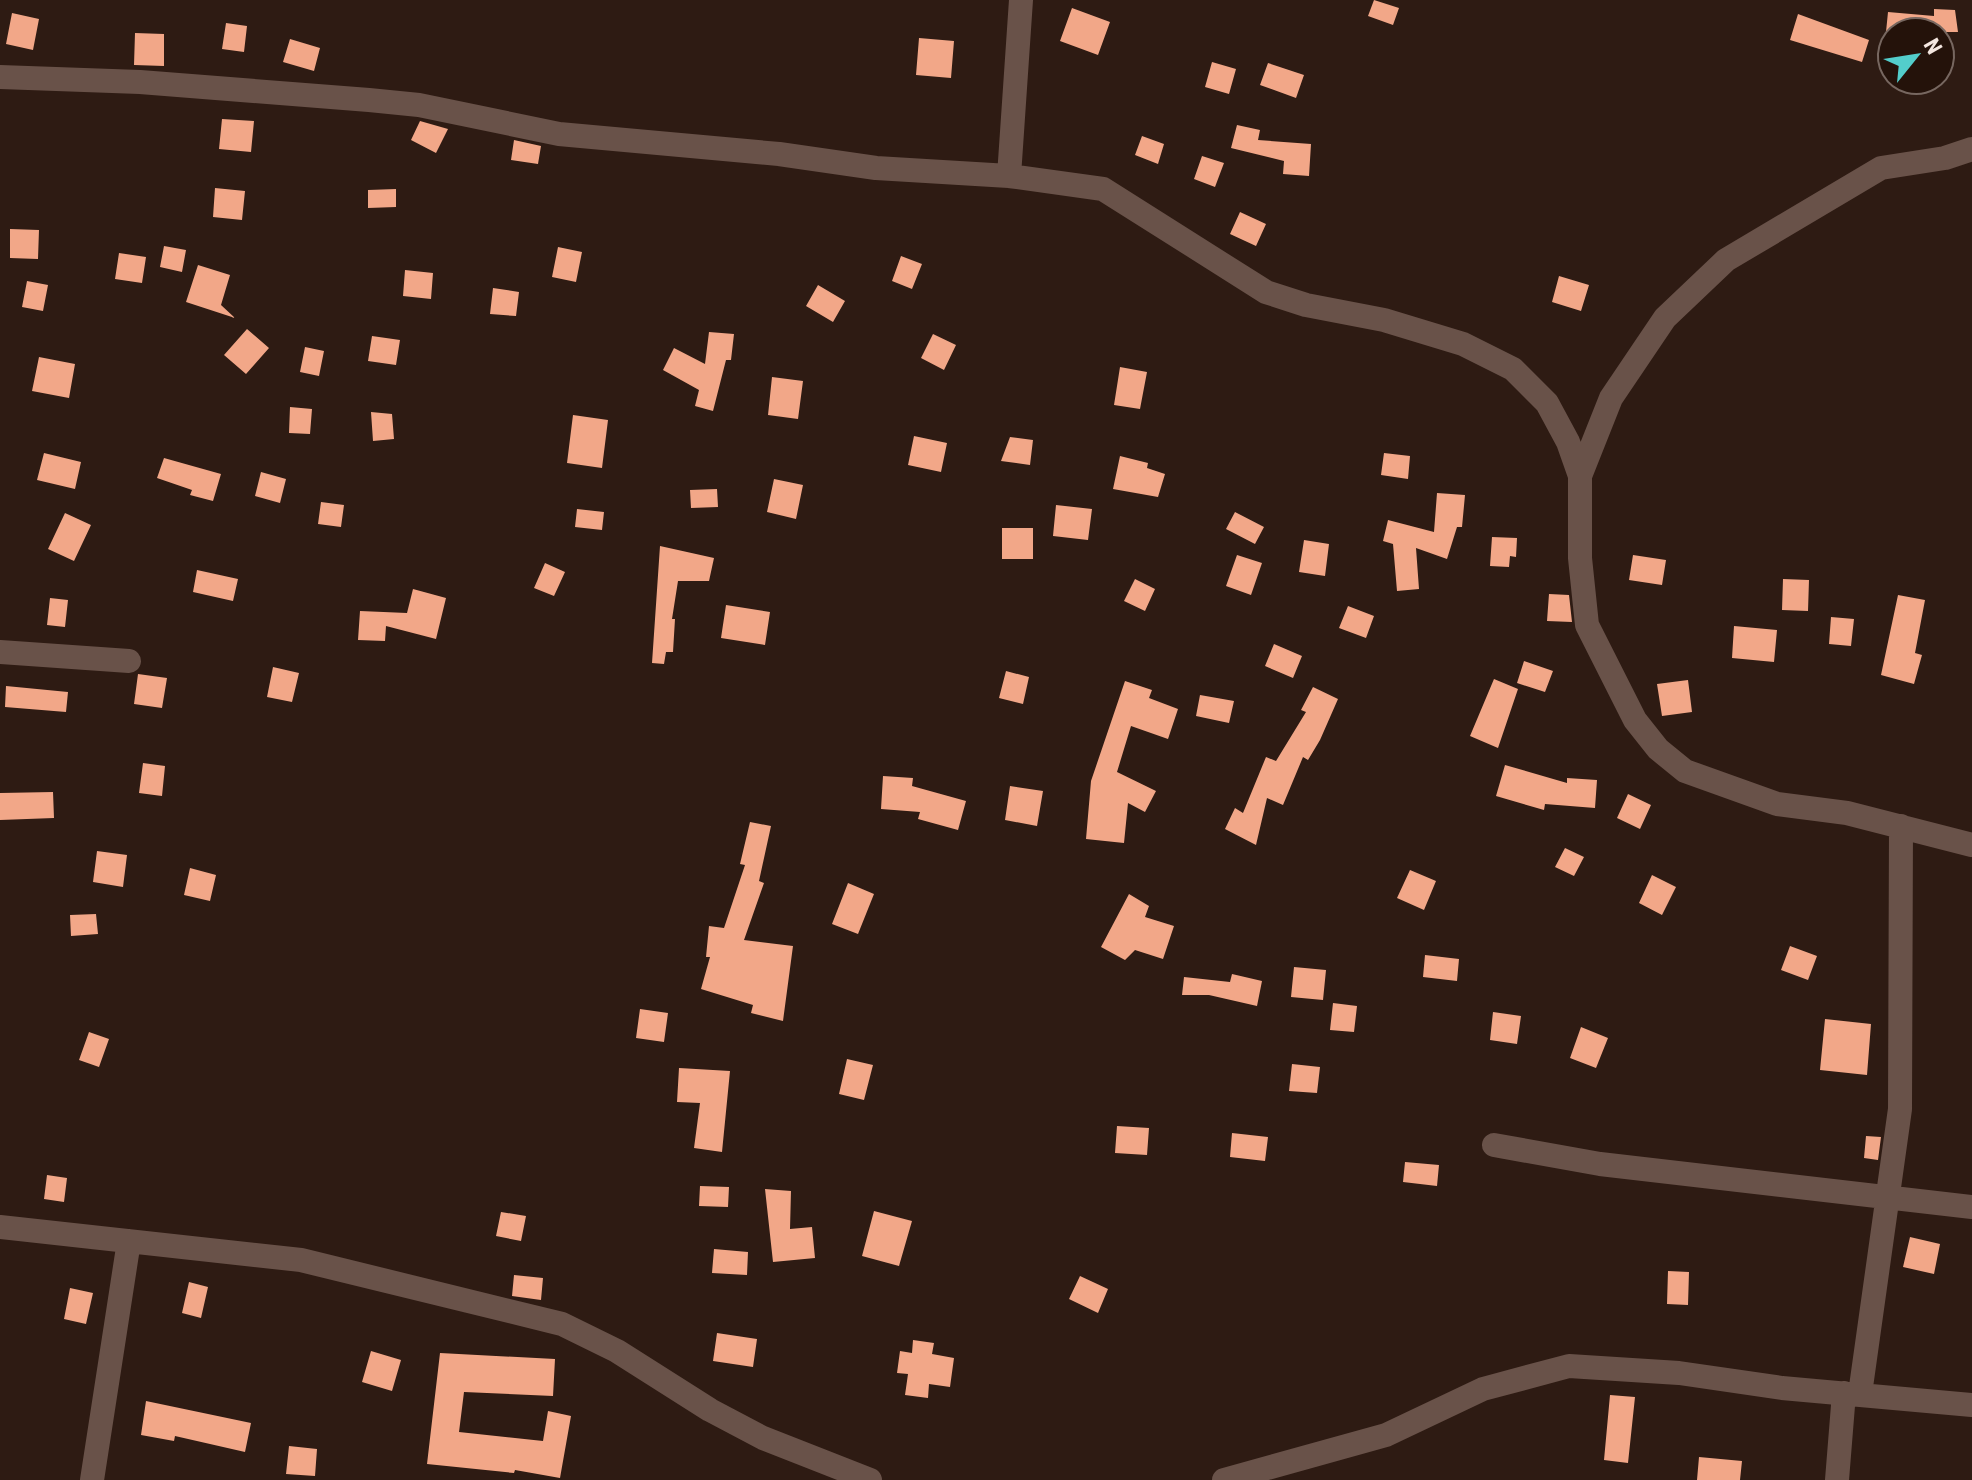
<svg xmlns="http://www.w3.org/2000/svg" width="1972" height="1480" font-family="'Roboto Condensed',sans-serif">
<rect width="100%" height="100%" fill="#2e1b13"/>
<path fill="#f2a788" d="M 1374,0 L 1399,8 L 1393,25 L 1368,16 Z
M 1072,8 L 1110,22 L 1098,55 L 1060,41 Z
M 1934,9 L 1955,10 L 1958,32 L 1886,32 L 1888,12 L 1934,16 Z
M 12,13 L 39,19 L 33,50 L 6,44 Z
M 1798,14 L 1869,40 L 1862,62 L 1790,40 Z
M 226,23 L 247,26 L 244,52 L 222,49 Z
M 135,33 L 164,34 L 164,66 L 134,65 Z
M 919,38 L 954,41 L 951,78 L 916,75 Z
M 290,39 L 320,48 L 314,71 L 283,62 Z
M 1212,62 L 1236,69 L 1229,94 L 1205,87 Z
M 1268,63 L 1304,75 L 1296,98 L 1260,85 Z
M 222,119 L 254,121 L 251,152 L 219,149 Z
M 420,121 L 448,129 L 436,153 L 411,140 Z
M 1237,125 L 1260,130 L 1258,140 L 1311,144 L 1309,176 L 1283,174 L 1284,161 L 1231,148 Z
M 1142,136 L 1164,144 L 1158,164 L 1135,155 Z
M 514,140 L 541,146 L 538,164 L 511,160 Z
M 1202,156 L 1224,163 L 1215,187 L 1194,179 Z
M 215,188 L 245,191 L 242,220 L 213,217 Z
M 396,189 L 396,207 L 368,208 L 368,190 Z
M 1240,212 L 1266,224 L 1256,246 L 1230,234 Z
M 10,229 L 39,230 L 38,259 L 10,258 Z
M 164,246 L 186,250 L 182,272 L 160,267 Z
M 558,247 L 582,252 L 576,282 L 552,277 Z
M 119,253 L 146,257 L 142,283 L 115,279 Z
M 901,256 L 922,264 L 912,289 L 892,281 Z
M 198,265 L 230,275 L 221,305 L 235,318 L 186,302 Z
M 405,270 L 433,273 L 431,299 L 403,296 Z
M 1559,276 L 1589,285 L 1581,311 L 1552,302 Z
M 27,281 L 48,285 L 43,311 L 22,307 Z
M 818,285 L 845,301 L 833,322 L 806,306 Z
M 493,288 L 519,292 L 516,316 L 490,314 Z
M 247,329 L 269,348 L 246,374 L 224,355 Z
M 709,332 L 734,334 L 731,360 L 726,360 L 713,411 L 695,406 L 699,390 L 663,370 L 674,348 L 705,364 Z
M 933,334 L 956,345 L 944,370 L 921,358 Z
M 372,336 L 400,340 L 396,365 L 368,361 Z
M 305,347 L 324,351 L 319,376 L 300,372 Z
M 39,357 L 75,364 L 69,398 L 32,391 Z
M 1120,367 L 1147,372 L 1140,409 L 1114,405 Z
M 772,377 L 803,381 L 798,419 L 768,415 Z
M 290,407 L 312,409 L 310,434 L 289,433 Z
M 371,412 L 392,414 L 394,439 L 373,441 Z
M 573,415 L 608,420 L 602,468 L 567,463 Z
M 914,436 L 947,443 L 941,472 L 908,465 Z
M 1010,437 L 1033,440 L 1030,465 L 1001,461 Z
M 44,453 L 81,462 L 75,489 L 37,480 Z
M 1384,453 L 1410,456 L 1408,479 L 1381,475 Z
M 1120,456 L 1148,463 L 1147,468 L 1165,474 L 1158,497 L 1113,489 Z
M 164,458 L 221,474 L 213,501 L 190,495 L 192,490 L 157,478 Z
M 261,472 L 286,479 L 280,503 L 255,496 Z
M 774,479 L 803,485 L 796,519 L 767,512 Z
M 717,489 L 718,507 L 691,508 L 690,490 Z
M 1437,493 L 1465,495 L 1462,527 L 1457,527 L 1447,559 L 1416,548 L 1419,589 L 1397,591 L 1393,544 L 1383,541 L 1388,520 L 1434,532 Z
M 321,502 L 344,505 L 341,527 L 318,524 Z
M 1056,505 L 1092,509 L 1088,540 L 1053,536 Z
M 577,509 L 604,512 L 602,530 L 575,527 Z
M 1235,512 L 1264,527 L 1255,544 L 1226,529 Z
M 65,513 L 91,525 L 74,561 L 48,549 Z
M 1002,528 L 1033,528 L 1033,559 L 1002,559 Z
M 1492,537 L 1517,538 L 1516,557 L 1510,556 L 1509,567 L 1490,566 Z
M 1304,540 L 1329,544 L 1325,576 L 1299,572 Z
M 660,546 L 714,558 L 709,581 L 678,581 L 672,619 L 675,619 L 673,652 L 666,652 L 664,664 L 652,663 Z
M 1237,555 L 1262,563 L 1251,595 L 1226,586 Z
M 1633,555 L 1666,560 L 1662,585 L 1629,580 Z
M 545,563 L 565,572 L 554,596 L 534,588 Z
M 197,570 L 238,579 L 233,601 L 193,592 Z
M 1135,579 L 1155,589 L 1145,611 L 1124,601 Z
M 1783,579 L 1809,580 L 1808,611 L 1782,610 Z
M 413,589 L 446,598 L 436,639 L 386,626 L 385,641 L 358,640 L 360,611 L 407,613 Z
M 1549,594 L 1569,595 L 1572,622 L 1547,621 Z
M 1898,595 L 1925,600 L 1915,653 L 1922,655 L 1914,684 L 1881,675 Z
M 50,598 L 68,600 L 65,627 L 47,625 Z
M 726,605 L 770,612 L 765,645 L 721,638 Z
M 1348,606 L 1374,616 L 1366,638 L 1339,628 Z
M 1831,617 L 1854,619 L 1851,646 L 1829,644 Z
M 1734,626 L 1777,630 L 1774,662 L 1732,658 Z
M 1274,644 L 1302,656 L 1293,678 L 1265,666 Z
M 1524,661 L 1553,671 L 1545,692 L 1517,683 Z
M 273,667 L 299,673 L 292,702 L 267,697 Z
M 1006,671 L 1029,677 L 1023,704 L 999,698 Z
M 138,674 L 167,678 L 162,708 L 134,704 Z
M 1494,679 L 1518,689 L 1498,748 L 1470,736 Z
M 1688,680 L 1692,712 L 1662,716 L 1657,684 Z
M 1125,681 L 1152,690 L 1149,698 L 1178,709 L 1168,739 L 1131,726 L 1117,772 L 1156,791 L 1145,812 L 1128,803 L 1124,843 L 1086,839 L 1091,781 Z
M 6,686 L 68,692 L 66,712 L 5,707 Z
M 1313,687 L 1338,699 L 1320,740 L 1308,760 L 1303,757 L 1283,805 L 1267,798 L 1256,845 L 1225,829 L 1235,808 L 1243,813 L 1266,757 L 1276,761 L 1306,712 L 1301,710 Z
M 1200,695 L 1234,701 L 1229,723 L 1196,716 Z
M 143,763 L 165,766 L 162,796 L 139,793 Z
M 1505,765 L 1567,783 L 1567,778 L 1597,780 L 1595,808 L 1545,804 L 1544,810 L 1496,796 Z
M 883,776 L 913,778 L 912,786 L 966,801 L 958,830 L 918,819 L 920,812 L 881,809 Z
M 1010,786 L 1043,791 L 1037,826 L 1005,820 Z
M 53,792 L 54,818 L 0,820 L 0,793 Z
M 1628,794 L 1651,805 L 1640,829 L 1617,818 Z
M 750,822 L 771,826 L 759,881 L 764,883 L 744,940 L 793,946 L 783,1021 L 751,1013 L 753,1005 L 701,989 L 710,957 L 706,957 L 709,926 L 724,928 L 745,865 L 740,864 Z
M 1565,848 L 1584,857 L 1574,876 L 1555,867 Z
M 97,851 L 127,855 L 123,887 L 93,882 Z
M 190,868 L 216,875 L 210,901 L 184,895 Z
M 1410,870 L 1436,881 L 1424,910 L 1397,898 Z
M 1652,875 L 1676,887 L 1662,915 L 1639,903 Z
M 848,883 L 874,894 L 858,934 L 832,924 Z
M 1129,894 L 1149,906 L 1145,917 L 1174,926 L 1163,959 L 1135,950 L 1125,960 L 1101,947 Z
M 96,914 L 98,934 L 71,936 L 70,915 Z
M 1790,946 L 1817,956 L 1808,980 L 1781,970 Z
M 1425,955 L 1459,959 L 1457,981 L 1423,977 Z
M 1294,967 L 1326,970 L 1323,1000 L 1291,997 Z
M 1232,974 L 1262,981 L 1257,1006 L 1209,995 L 1182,995 L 1184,977 L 1230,982 Z
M 1333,1003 L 1357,1006 L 1354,1032 L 1330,1030 Z
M 640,1009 L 668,1013 L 664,1042 L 636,1038 Z
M 1493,1012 L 1521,1016 L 1517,1044 L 1490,1040 Z
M 1825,1019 L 1871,1024 L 1867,1075 L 1820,1070 Z
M 1581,1027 L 1608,1038 L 1596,1068 L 1570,1058 Z
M 89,1032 L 109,1039 L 99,1067 L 79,1060 Z
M 847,1059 L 873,1065 L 864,1100 L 839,1094 Z
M 1292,1064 L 1320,1067 L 1317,1093 L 1289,1091 Z
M 679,1068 L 730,1071 L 722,1152 L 694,1148 L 700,1103 L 677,1102 Z
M 1117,1126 L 1149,1128 L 1147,1155 L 1115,1153 Z
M 1232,1133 L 1268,1137 L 1265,1161 L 1230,1157 Z
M 1866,1136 L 1881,1137 L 1878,1160 L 1864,1158 Z
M 1405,1162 L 1439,1165 L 1437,1186 L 1403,1182 Z
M 47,1175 L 67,1178 L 64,1202 L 44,1199 Z
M 700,1186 L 729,1187 L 728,1207 L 699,1206 Z
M 765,1189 L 791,1191 L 790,1229 L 812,1227 L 815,1258 L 773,1262 Z
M 874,1211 L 912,1221 L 899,1266 L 862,1256 Z
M 501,1212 L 526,1216 L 521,1241 L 496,1236 Z
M 1910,1237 L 1940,1244 L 1934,1274 L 1903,1267 Z
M 714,1249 L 748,1252 L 747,1275 L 712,1273 Z
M 1668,1271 L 1689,1272 L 1688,1305 L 1667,1304 Z
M 514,1275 L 543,1278 L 541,1300 L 512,1296 Z
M 1080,1276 L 1108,1289 L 1098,1313 L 1069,1299 Z
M 189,1282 L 208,1287 L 201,1318 L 182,1313 Z
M 70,1288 L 93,1293 L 86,1324 L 64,1319 Z
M 717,1333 L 757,1339 L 753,1367 L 713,1361 Z
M 913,1340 L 934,1343 L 932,1354 L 954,1358 L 950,1387 L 929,1384 L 928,1398 L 905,1395 L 908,1374 L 897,1373 L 900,1351 L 912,1353 Z
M 371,1351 L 401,1360 L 392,1391 L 362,1382 Z
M 440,1353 L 555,1359 L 553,1396 L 464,1392 L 459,1432 L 543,1441 L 548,1411 L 571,1416 L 560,1478 L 515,1470 L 514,1473 L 427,1464 Z
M 1610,1395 L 1635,1397 L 1628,1463 L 1604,1460 Z
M 146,1401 L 251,1423 L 245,1452 L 175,1436 L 174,1441 L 141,1435 Z
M 289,1446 L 317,1449 L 315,1476 L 286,1474 Z
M 1699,1457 L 1742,1461 L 1740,1480 L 1697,1480 Z"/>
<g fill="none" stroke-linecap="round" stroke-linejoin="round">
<path stroke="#695249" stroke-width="24" d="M 0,77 L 140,82 L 369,100 L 419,105 L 559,134 L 779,154 L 876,168 L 1009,176 L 1103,189 L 1266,292 L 1306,305 L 1384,320 L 1463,344 L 1513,369 L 1547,403 L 1568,442 L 1580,476 L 1580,558 L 1587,625 L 1635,720 L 1658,749 L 1685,771 L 1777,804 L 1847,813 L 1972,845
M 1009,176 L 1021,0
M 1580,476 L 1611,398 L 1665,318 L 1726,260 L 1881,168 L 1945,158 L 1972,149
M 0,652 L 129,661
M 1494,1145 L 1600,1164 L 1972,1207
M 0,1227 L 301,1260 L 562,1324 L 617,1351 L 710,1410 L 763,1438 L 870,1480
M 1860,1394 L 1900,1109 L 1901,826
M 92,1480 L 129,1241
M 1224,1480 L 1386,1435 L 1483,1389 L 1569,1366 L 1679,1373 L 1782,1388 L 1972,1405
M 1837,1480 L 1844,1393"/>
</g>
<g transform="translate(1916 56) rotate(60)"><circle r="38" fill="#24120a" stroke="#776760" stroke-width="2"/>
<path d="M0-6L14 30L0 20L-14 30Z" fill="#53cdcb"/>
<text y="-12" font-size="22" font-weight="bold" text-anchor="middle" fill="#f4e6e0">N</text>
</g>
</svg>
